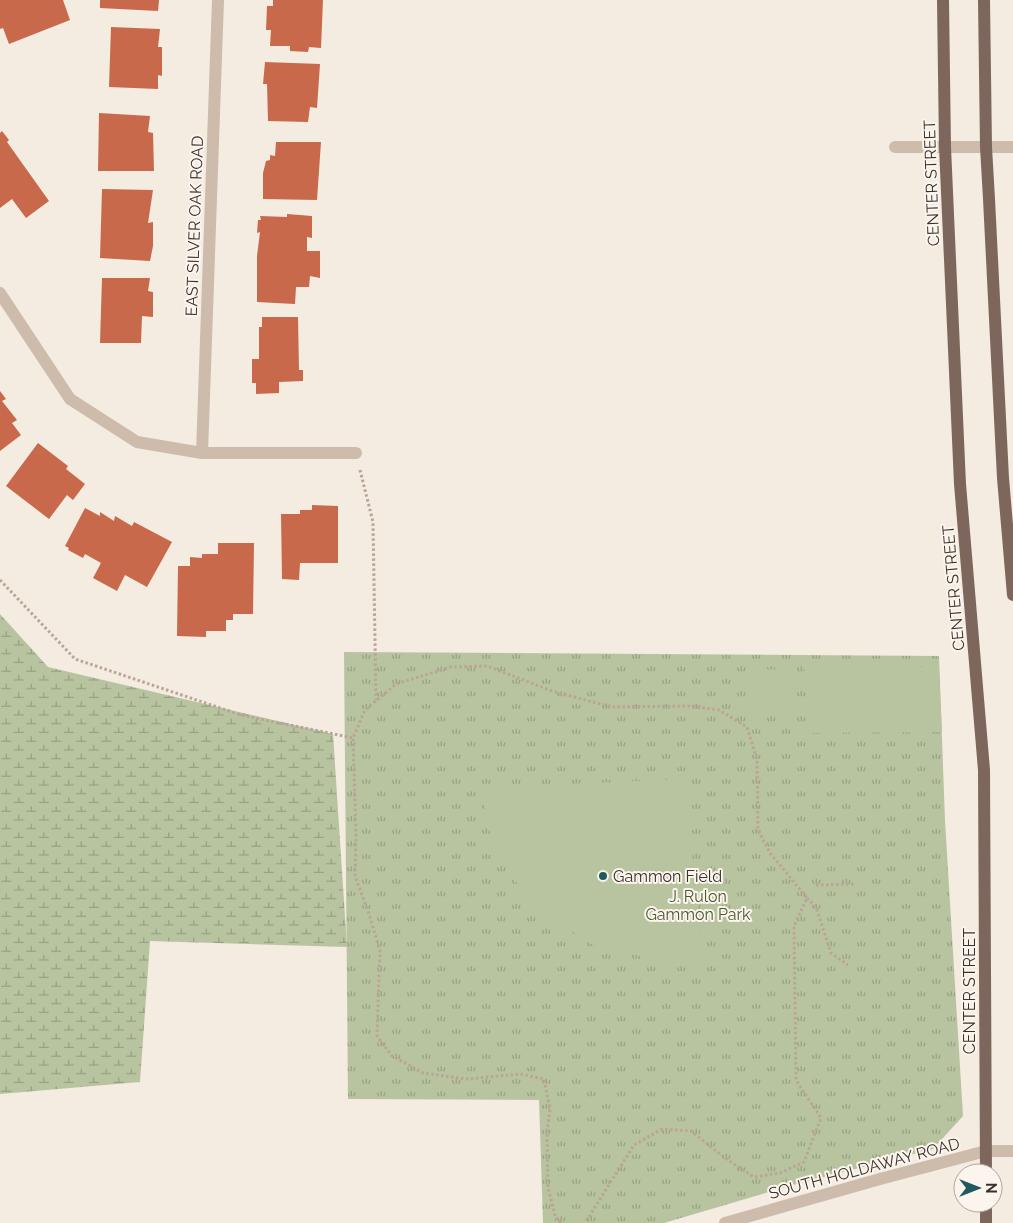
<svg xmlns="http://www.w3.org/2000/svg" width="1013" height="1223" font-family="Raleway,sans-serif">
<defs>
<pattern id="grass-tufts" width="24" height="20" patternUnits="userSpaceOnUse" patternTransform="scale(1.25)"><rect width="24" height="20" fill="#b8c4a0"/><path d="M3 7l-1-3M5 7V3M7 7l1-3M15 17l-1-3M17 17v-4M19 17l1-3" fill="none" stroke="#97a083"/></pattern>
<pattern id="wetland-marsh" width="20" height="14" patternUnits="userSpaceOnUse" patternTransform="scale(1.25)"><rect width="20" height="14" fill="#b8c4a0"/><path d="M1 5h8M5 5V1M11 12h8M15 12V8" fill="none" stroke="#97a083"/></pattern>
</defs>
<rect width="100%" height="100%" fill="#f4ebe1"/>
<path fill="url(#grass-tufts)" d="M 344,652 L 939,656 L 945,821 L 963,1116 L 933,1149 L 789,1186 L 664,1223 L 543,1223 L 539,1100 L 348,1099 Z"/>
<path fill="url(#wetland-marsh)" d="M 0,614 L 48,667 L 333,734 L 347,947 L 150,941 L 140,1082 L 0,1094 Z"/>
<path fill="#b8c4a0" d="M 804,665 L 939,667 L 942,732 L 808,733 Z
M 793,669 L 796,715 L 750,716 L 750,670 Z
M 684,779 L 704,966 L 660,960 L 596,947 L 531,905 L 493,846 L 480,788 Z"/>
<path fill="#c8694b" d="M 0,0 L 63,0 L 70,20 L 9,44 L 3,28 L 0,29 Z
M 100,0 L 159,0 L 158,11 L 100,8 Z
M 273,0 L 323,0 L 321,48 L 309,47 L 308,52 L 290,51 L 290,46 L 270,46 L 271,30 L 266,30 L 267,6 L 273,6 Z
M 111,27 L 160,29 L 158,47 L 162,47 L 162,76 L 158,75 L 158,89 L 109,87 Z
M 265,62 L 320,64 L 317,108 L 310,107 L 308,122 L 268,121 L 267,84 L 263,84 Z
M 99,113 L 150,116 L 148,132 L 153,133 L 154,171 L 98,171 Z
M 2,131 L 9,140 L 7,142 L 49,201 L 26,218 L 12,199 L 0,208 L 0,133 Z
M 276,142 L 321,142 L 317,200 L 263,199 L 263,173 L 266,161 L 270,160 L 270,155 L 275,156 Z
M 102,189 L 153,190 L 148,223 L 153,222 L 153,246 L 150,261 L 100,258 Z
M 287,214 L 312,216 L 312,238 L 307,237 L 307,251 L 320,251 L 320,278 L 310,276 L 309,287 L 296,287 L 295,304 L 257,302 L 257,256 L 260,232 L 257,233 L 258,220 L 261,220 L 260,216 L 287,217 Z
M 102,278 L 150,278 L 148,291 L 153,292 L 153,317 L 142,316 L 141,343 L 100,343 Z
M 262,317 L 298,317 L 299,370 L 303,370 L 303,381 L 279,382 L 279,393 L 256,394 L 256,383 L 252,383 L 252,359 L 259,359 L 259,327 L 262,327 Z
M 0,391 L 6,399 L 2,401 L 17,420 L 12,423 L 21,435 L 0,451 Z
M 38,443 L 68,466 L 66,469 L 85,484 L 73,500 L 67,495 L 49,519 L 6,486 Z
M 312,505 L 338,506 L 338,563 L 300,563 L 299,580 L 282,579 L 281,514 L 300,514 L 300,510 L 312,510 Z
M 85,508 L 100,516 L 100,512 L 114,521 L 115,516 L 132,526 L 134,522 L 172,542 L 147,587 L 125,575 L 117,591 L 93,578 L 101,563 L 85,554 L 83,558 L 68,550 L 69,548 L 65,546 Z
M 218,543 L 254,543 L 253,614 L 233,614 L 233,620 L 226,620 L 226,631 L 206,631 L 206,637 L 177,636 L 178,566 L 190,566 L 190,557 L 202,558 L 202,554 L 218,554 Z"/>
<g fill="none" stroke-linecap="round" stroke-linejoin="round">
<path stroke="#b9a596" stroke-width="3" stroke-dasharray="2.5 2.5" stroke-linecap="butt" d="M 360,470 L 373,522 L 376,700
M 0,580 L 75,659 L 241,715 L 353,738
M 816,885 L 855,884
M 807,898 L 816,907 L 831,953 L 848,965
M 561,1223 L 556,1220 L 548,1187 L 547,1133 L 550,1109 L 544,1079 L 520,1074 L 467,1079 L 423,1073 L 391,1055 L 377,1036 L 380,951 L 369,914 L 355,876 L 356,836 L 353,738 L 365,710 L 396,684 L 451,667 L 487,666 L 552,691 L 612,707 L 691,706 L 719,710 L 747,727 L 757,760 L 758,830 L 770,853 L 807,898 L 794,926 L 796,1080 L 821,1118 L 804,1162 L 780,1173 L 754,1177 L 725,1158 L 691,1131 L 662,1129 L 634,1145 L 585,1223"/>
<path stroke="#cdbbac" stroke-width="12" d="M 895,147 L 1013,147
M 0,293 L 70,399 L 137,442 L 202,453 L 356,453
M 202,453 L 218,0
M 725,1223 L 880,1179 L 986,1151 L 1013,1151"/>
<path stroke="#7d675c" stroke-width="12" d="M 943,0 L 945,147 L 960,484 L 984,770 L 986,1173
M 984,0 L 986,147 L 989,199 L 1003,478 L 1013,595
M 986,1203 L 986,1223"/>
</g>
<circle fill="#1f5a5e" stroke="#fbf5ee" stroke-width="2" cx="603" cy="876" r="5"/>
<g text-anchor="middle" stroke-width="4" stroke-linejoin="round" paint-order="stroke">
<g font-size="16" fill="#3b302b" stroke="#fbf5ee">
<text transform="translate(931 183) rotate(-92)" y="6">CENTER STREET</text>
<text transform="translate(194 226) rotate(-88)" y="6">EAST SILVER OAK ROAD</text>
<text transform="translate(953 588) rotate(-95)" y="6">CENTER STREET</text>
<text transform="translate(969 991) rotate(-90)" y="6">CENTER STREET</text>
<text transform="translate(864 1168) rotate(-15)" y="6">SOUTH HOLDAWAY ROAD</text>
</g>
<g font-size="16" fill="#3b302b" stroke="#fbf5ee" text-anchor="start">
<text x="613" y="882">Gammon Field</text>
</g>
<g font-size="16" fill="#4a5a2e" stroke="#fbf5ee">
<text x="698" y="902">J. Rulon<tspan x="698" dy="18">Gammon Park</tspan></text>
</g>
</g>
<g transform="translate(978 1188) rotate(90)"><circle r="24" fill="#fbf5ee" stroke="#aea6a0"/>
<path d="M0-4L9 19L0 12L-9 19Z" fill="#1f5a5e"/>
<text y="-8" font-size="14" font-weight="bold" text-anchor="middle" fill="#3b302b">N</text>
</g>
</svg>
